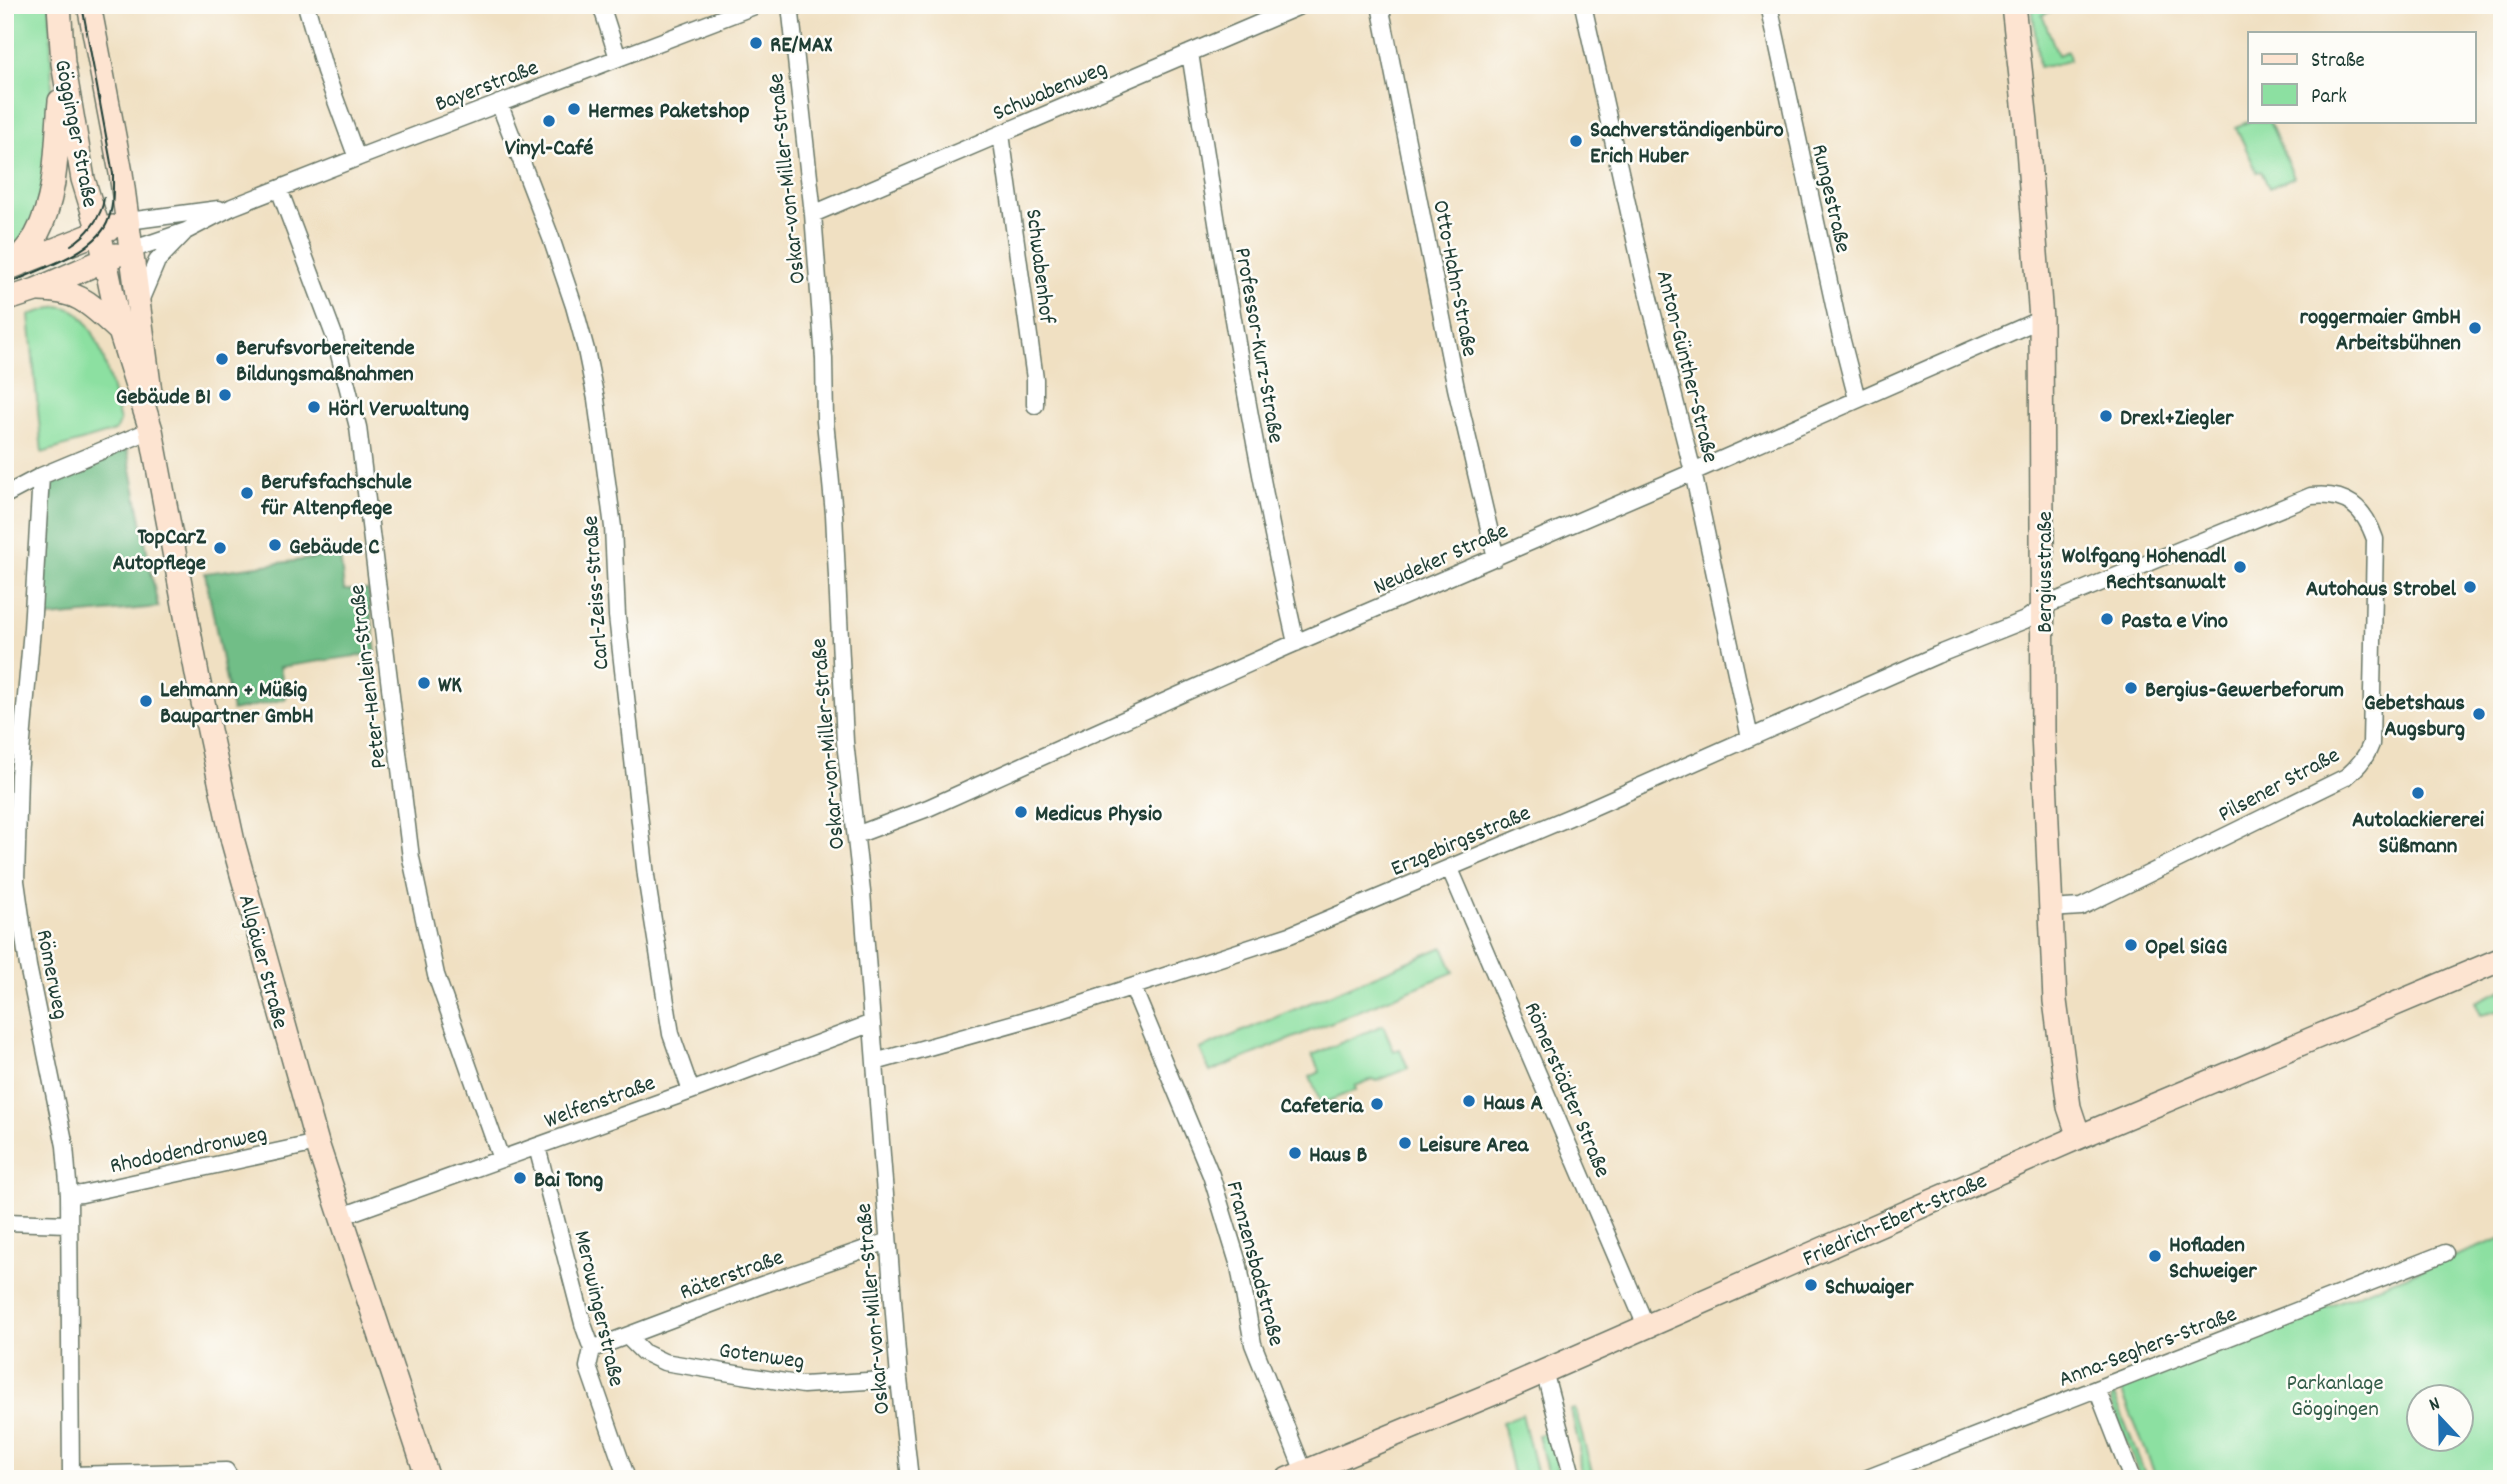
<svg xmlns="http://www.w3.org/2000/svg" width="2507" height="1484" font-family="Dekko,sans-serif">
<rect width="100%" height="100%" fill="#fdfcf7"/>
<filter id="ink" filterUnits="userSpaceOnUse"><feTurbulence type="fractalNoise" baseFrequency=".0143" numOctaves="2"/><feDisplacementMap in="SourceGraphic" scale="14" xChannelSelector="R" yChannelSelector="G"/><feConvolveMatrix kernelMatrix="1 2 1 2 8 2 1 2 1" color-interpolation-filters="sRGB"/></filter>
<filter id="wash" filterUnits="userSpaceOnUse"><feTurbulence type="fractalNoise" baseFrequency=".00686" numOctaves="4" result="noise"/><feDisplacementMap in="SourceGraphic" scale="28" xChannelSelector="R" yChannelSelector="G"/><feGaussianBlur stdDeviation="1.57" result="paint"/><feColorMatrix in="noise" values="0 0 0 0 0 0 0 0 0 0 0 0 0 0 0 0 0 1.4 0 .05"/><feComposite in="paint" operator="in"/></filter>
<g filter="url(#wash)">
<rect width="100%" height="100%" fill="#f0e0c2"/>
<path fill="#8ce0a1" stroke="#568e6a" stroke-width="2" fill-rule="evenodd" d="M 5,5 L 50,5 L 53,128 L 37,214 L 15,251 L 5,257 Z
M 2032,5 L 2051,5 L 2053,10 L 2042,15 L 2058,55 L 2068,51 L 2070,60 L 2055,65 L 2039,67 Z
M 2250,121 L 2269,121 L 2294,177 L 2269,188 L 2261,171 L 2257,172 L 2236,127 Z
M 58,306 C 67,307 76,309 82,317 C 104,341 111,390 120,421 L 115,431 L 42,453 L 29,315 Z
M 1443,947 L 1454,972 L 1210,1072 L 1200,1049 Z
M 2502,990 L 2502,1010 L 2481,1015 L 2475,1002 Z
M 1383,1025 L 1394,1051 L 1400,1049 L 1408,1068 L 1377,1081 L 1373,1079 L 1355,1086 L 1356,1090 L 1321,1104 L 1310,1077 L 1320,1072 L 1312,1055 Z
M 2502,1238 L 2502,1479 L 2157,1479 L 2120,1387 ZM 2420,1396 L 2462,1396 L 2462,1438 L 2420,1438 Z
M 2113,1392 L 2147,1479 L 2141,1479 L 2111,1402 Z
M 1575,1409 L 1592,1472 L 1580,1475 L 1579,1446 L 1571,1410 Z
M 1522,1414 L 1538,1479 L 1514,1479 L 1502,1422 Z
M 1549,1432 L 1561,1479 L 1549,1479 L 1538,1435 Z"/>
<path fill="#71be87" stroke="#487e5e" stroke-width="2" d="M 127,449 L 158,607 L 40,618 L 49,481 Z
M 340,555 L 344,590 L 368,590 L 376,653 L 280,667 L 286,699 L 232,711 L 205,573 Z"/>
</g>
<g filter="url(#ink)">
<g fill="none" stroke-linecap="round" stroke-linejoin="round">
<defs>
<path id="street" d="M 306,5 L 325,71 L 357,158
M 601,5 L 618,58
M 790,5 L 813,214 L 824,359 L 825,421 L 834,514 L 845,742 L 862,892 L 899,1379 L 910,1479
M 1380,5 L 1456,388 L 1496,558
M 1583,5 L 1643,275 L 1693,472 L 1750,738
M 1769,5 L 1840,333 L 1857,399
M 1190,53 C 1221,251 1252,448 1296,643
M 499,103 L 551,238 L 574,306 L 586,350 L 596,399 L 613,527 L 617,616 L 646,876 L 671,1034 L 691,1091
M 1001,134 L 1035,379 L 1035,405
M 279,189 L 334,335 L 358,427 L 411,858 L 436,975 L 501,1159
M 813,214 L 1302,5
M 128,221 L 219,209
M 131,250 L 186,231 L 232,207 L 362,156 L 757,5
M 140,301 L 157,261 L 184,233
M 41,476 L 32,629 L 19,775 L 16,881 L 28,966 L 65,1146 L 69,1195 L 71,1479
M 5,495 L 41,476 L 151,430
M 856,835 L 928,808 L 1286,647 L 1693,472 L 2041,319
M 1450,869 L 1646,1326
M 1133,988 L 1211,1175 L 1239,1266 L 1253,1344 L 1304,1472
M 875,1062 L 1061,1010 L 1290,935 L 1589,809 L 1937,655 L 2025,620 L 2044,606 L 2311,496 C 2346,492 2364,507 2375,539 L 2371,744 C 2366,758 2357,768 2346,777 L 2081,907 L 2049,909
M 537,1147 L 584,1327 L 592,1349 L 588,1367 L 627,1479
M 69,1195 L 82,1194 L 317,1143
M 342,1216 L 691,1091 L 872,1023
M 5,1222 L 68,1224
M 627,1336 L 643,1352 L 664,1362 L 803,1385 L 899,1379
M 592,1349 L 756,1287 L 888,1241
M 1544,1371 L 1573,1479
M 2097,1389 L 2132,1479
M 71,1475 L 226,1471 L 231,1479
M 1865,1479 L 2445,1253"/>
<path id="secondary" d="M 59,5 L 63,63 L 83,179 L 99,231 L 120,331 L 151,430 L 198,679 L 233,842 L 317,1143 L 428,1479
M 89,5 L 121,173 L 150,392
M 2013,5 L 2026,122 L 2041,319 L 2043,733 L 2055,1001 L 2069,1107 L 2079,1137
M 13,266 C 20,256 30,246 36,236 C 58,195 56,145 60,101
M 14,266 L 112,227
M 39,290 C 80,290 91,305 120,331
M 5,300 L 36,290 L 116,255
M 1288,1479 L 1504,1389 L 2079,1137 L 2502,959"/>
</defs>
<use href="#street" stroke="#687666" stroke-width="19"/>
<use href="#secondary" stroke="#687666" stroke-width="26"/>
<use href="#street" stroke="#fff" stroke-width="16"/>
<use href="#secondary" stroke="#fde4d1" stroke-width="23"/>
<path stroke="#1f3d34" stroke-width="2" d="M 71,245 C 87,235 102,217 104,198
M 5,285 C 35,271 93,254 107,223 C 114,207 113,191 113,174 L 82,5"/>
</g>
</g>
<g fill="#1f6fb2" stroke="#fdfcf7" stroke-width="2.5">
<circle cx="756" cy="43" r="7"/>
<circle cx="574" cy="109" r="7"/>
<circle cx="549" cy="121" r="7"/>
<circle cx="1576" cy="141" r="7"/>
<circle cx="2475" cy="328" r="7"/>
<circle cx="222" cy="359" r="7"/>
<circle cx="225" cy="395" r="7"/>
<circle cx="314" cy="407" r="7"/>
<circle cx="2106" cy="416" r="7"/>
<circle cx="247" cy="493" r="7"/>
<circle cx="275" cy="545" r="7"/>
<circle cx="220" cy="548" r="7"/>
<circle cx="2240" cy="567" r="7"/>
<circle cx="2470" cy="587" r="7"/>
<circle cx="2107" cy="619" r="7"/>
<circle cx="424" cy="683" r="7"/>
<circle cx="2131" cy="688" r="7"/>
<circle cx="146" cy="701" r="7"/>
<circle cx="2479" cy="714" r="7"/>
<circle cx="2418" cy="793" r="7"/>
<circle cx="1021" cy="812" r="7"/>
<circle cx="2131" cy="945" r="7"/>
<circle cx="1469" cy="1101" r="7"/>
<circle cx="1377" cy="1104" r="7"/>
<circle cx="1405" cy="1143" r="7"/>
<circle cx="1295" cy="1153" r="7"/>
<circle cx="520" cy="1178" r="7"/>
<circle cx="2155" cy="1256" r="7"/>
<circle cx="1811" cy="1285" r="7"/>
</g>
<g text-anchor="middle" stroke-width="5" stroke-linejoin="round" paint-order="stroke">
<g font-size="23" font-weight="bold" fill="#1f3d34" stroke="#fdfcf7" text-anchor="start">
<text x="770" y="51">RE/MAX</text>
<text x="588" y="117">Hermes Paketshop</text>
<text x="1590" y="136">Sachverständigenbüro<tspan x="1590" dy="26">Erich Huber</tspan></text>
<text x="549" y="154" text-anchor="middle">Vinyl-Café</text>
<text x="2461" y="323" text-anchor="end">roggermaier GmbH<tspan x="2461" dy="26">Arbeitsbühnen</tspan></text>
<text x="236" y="354">Berufsvorbereitende<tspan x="236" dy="26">Bildungsmaßnahmen</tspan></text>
<text x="211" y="403" text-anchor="end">Gebäude B1</text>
<text x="328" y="415">Hörl Verwaltung</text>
<text x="2120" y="424">Drexl+Ziegler</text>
<text x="261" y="488">Berufsfachschule<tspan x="261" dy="26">für Altenpflege</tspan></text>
<text x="206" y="543" text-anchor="end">TopCarZ<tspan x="206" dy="26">Autopflege</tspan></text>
<text x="289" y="553">Gebäude C</text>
<text x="2226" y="562" text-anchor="end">Wolfgang Hohenadl<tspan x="2226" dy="26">Rechtsanwalt</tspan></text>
<text x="2456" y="595" text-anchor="end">Autohaus Strobel</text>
<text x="2121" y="627">Pasta e Vino</text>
<text x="438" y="691">WK</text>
<text x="160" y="696">Lehmann + Müßig<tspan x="160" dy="26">Baupartner GmbH</tspan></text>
<text x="2145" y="696">Bergius-Gewerbeforum</text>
<text x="2465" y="709" text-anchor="end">Gebetshaus<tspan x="2465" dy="26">Augsburg</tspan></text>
<text x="1035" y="820">Medicus Physio</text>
<text x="2418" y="826" text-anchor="middle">Autolackiererei<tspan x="2418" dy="26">Süßmann</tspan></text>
<text x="2145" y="953">Opel SiGG</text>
<text x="1483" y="1109">Haus A</text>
<text x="1363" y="1112" text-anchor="end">Cafeteria</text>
<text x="1419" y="1151">Leisure Area</text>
<text x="1309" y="1161">Haus B</text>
<text x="534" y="1186">Bai Tong</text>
<text x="2169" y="1251">Hofladen<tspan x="2169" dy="26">Schweiger</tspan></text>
<text x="1825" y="1293">Schwaiger</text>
</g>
<g font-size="23" fill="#1f3d34" stroke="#fdfcf7">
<text transform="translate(486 84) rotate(-21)" y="8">Bayerstraße</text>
<text transform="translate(1049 89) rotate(-23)" y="8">Schwabenweg</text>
<text transform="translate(78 133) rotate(79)" y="8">Gögginger Straße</text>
<text transform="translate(785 179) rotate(-96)" y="8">Oskar-von-Miller-Straße</text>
<text transform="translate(1833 198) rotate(77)" y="8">Rungestraße</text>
<text transform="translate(1042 266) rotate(83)" y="8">Schwabenhof</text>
<text transform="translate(1457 278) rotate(79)" y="8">Otto-Hahn-Straße</text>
<text transform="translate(1261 345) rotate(80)" y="8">Professor-Kurz-Straße</text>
<text transform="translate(1689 366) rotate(76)" y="8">Anton-Günther-Straße</text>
<text transform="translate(1440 557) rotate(-24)" y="8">Neudeker Straße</text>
<text transform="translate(2043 572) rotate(-90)" y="8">Bergiusstraße</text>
<text transform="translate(594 593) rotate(-94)" y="8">Carl-Zeiss-Straße</text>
<text transform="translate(366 677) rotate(-97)" y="8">Peter-Henlein-Straße</text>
<text transform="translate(826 744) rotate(-95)" y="8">Oskar-von-Miller-Straße</text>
<text transform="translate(2278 783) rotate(-28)" y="8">Pilsener Straße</text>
<text transform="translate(1460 839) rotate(-23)" y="8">Erzgebirgsstraße</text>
<text transform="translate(265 961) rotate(75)" y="8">Allgäuer Straße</text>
<text transform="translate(54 974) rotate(79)" y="8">Römerweg</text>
<text transform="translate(1569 1089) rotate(67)" y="8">Römerstädter Straße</text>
<text transform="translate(599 1100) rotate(-20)" y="8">Welfenstraße</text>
<text transform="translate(188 1148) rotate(-12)" y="8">Rhododendronweg</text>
<text transform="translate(1894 1218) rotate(-24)" y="8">Friedrich-Ebert-Straße</text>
<text transform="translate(1257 1263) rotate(75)" y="8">Franzensbadstraße</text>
<text transform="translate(731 1273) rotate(-20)" y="8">Räterstraße</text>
<text transform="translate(601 1308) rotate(77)" y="8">Merowingerstraße</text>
<text transform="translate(871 1309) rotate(-95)" y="8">Oskar-von-Miller-Straße</text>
<text transform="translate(2147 1345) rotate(-21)" y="8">Anna-Seghers-Straße</text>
<text transform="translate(762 1354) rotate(8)" y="8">Gotenweg</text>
</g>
<g font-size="23" fill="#355e4a" stroke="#fdfcf7">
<text x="2335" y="1389">Parkanlage<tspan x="2335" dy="26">Göggingen</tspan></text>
</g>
</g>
<rect width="2507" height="1484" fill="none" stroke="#fdfcf7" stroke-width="28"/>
<rect x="2248" y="32" width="228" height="91" fill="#fdfcf7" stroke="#a4b0a9" stroke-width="2"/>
<rect x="2262" y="54" width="35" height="10" fill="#fde4d1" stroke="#a4b0a9" stroke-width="2"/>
<text x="2311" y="66" font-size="21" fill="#1f3d34">Straße</text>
<rect x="2262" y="84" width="35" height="21" fill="#8ce0a1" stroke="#a4b0a9" stroke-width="2"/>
<text x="2311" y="102" font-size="21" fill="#1f3d34">Park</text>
<g transform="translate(2440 1418) rotate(338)"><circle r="33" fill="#fdfcf7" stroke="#a4b0a9" stroke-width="2"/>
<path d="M0-5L12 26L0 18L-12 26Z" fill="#1f6fb2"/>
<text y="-10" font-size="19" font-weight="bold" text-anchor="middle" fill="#1f3d34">N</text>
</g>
</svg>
